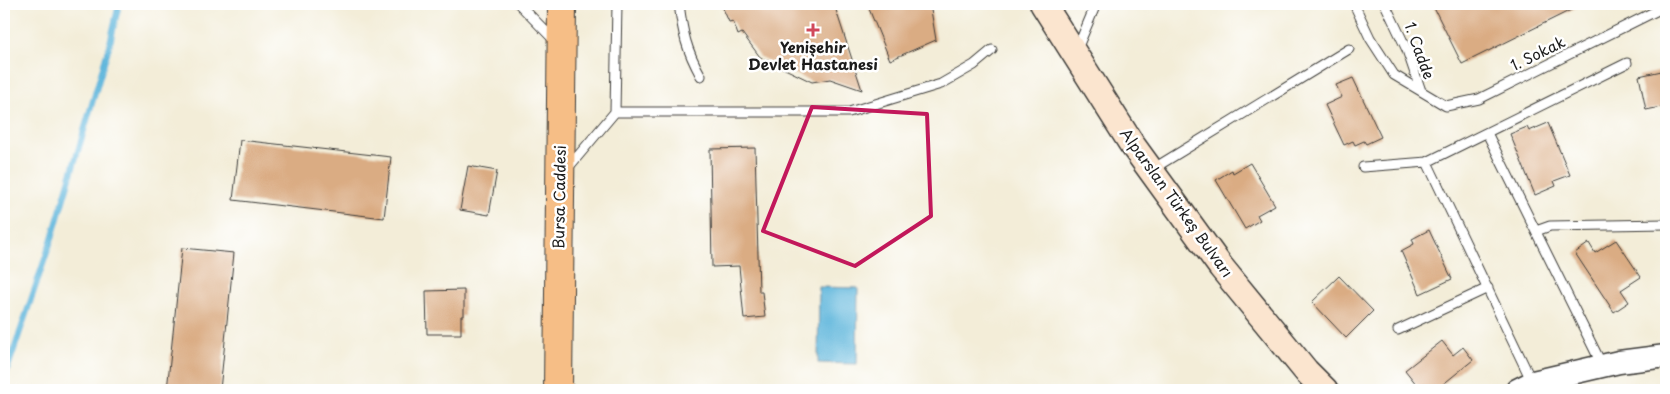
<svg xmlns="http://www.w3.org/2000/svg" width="1670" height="394" font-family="'Playpen Sans',sans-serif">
<rect width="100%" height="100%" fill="#fff"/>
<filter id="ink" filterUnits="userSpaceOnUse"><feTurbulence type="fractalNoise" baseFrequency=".02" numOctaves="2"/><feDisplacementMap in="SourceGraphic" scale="10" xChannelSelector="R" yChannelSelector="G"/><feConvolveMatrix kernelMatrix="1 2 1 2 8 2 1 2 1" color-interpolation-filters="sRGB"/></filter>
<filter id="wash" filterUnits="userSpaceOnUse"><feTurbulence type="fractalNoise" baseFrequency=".0096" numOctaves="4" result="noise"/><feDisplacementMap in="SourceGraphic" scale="20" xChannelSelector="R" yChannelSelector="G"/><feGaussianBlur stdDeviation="1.12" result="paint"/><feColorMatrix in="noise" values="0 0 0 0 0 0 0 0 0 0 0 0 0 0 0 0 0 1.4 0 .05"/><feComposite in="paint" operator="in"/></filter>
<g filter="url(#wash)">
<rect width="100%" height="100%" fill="#f3edd8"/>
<path fill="#5fb6db" stroke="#3e697c" d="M 819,287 L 858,288 L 857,364 L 818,363 Z"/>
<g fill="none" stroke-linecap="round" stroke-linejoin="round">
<path stroke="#5fb6db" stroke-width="6" d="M 4,379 L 53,235 L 110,43 L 119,4"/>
</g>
<g id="blocks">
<path fill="#daac83" d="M 721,4 L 834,4 L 862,90 L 830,79 L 812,82 L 760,57 L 742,33 L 738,35 L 733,21 L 729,22 Z
M 867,4 L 930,4 L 936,40 L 890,60 Z
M 1432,4 L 1583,4 L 1462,64 Z
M 1666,70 L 1666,106 L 1646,110 L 1639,76 Z
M 1353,78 L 1381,137 L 1366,144 L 1364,141 L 1355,145 L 1353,141 L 1344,145 L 1325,105 L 1342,97 L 1336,85 Z
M 1548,123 L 1570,175 L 1554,181 L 1556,186 L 1535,195 L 1510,134 L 1527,127 L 1529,131 Z
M 240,140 L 391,157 L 384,218 L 233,200 Z
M 755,148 L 759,292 L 762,292 L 765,317 L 744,319 L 739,266 L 712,267 L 710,149 Z
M 1250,163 L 1275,205 L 1257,215 L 1260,220 L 1245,229 L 1216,180 L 1232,170 L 1233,173 Z
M 468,166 L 497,171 L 489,215 L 460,210 Z
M 1429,230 L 1452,279 L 1420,294 L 1401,251 L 1414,244 L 1412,239 Z
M 1616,240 L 1641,277 L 1621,290 L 1629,302 L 1614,312 L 1575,253 L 1589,243 L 1595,253 Z
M 182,248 L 234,253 L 220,390 L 167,390 Z
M 1339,276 L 1373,311 L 1346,338 L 1312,302 Z
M 464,290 L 464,316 L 461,316 L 461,334 L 427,334 L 426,291 Z
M 1442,341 L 1453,355 L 1463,347 L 1473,360 L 1436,390 L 1421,390 L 1405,370 Z"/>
</g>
</g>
<g filter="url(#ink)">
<use href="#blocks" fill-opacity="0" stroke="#3c3b38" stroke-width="1"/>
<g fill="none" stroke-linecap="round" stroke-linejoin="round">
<defs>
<path id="service" d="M 519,4 L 555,41
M 679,4 C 683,34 686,49 701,76
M 1354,4 L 1370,38 L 1394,75 L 1446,106 L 1479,99 L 1666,6
M 1385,4 L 1407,50 L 1421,91
M 1077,49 L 1096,4
M 615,112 L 849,112 L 941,84 L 974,65 L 992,50
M 1487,133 L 1602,365
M 1363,167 L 1427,162
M 567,169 L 615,112 L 617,4
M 1151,170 L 1349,49
M 1536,231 L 1550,226 L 1666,224
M 1398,330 L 1488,288
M 1532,382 L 1427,162 L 1627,63"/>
<path id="tertiary" d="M 1517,390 L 1533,382 L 1619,362 L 1666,356"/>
<path id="secondary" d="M 1043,4 L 1131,143 L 1221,267 L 1306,371 L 1325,390"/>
<path id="primary" d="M 558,390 L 562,4"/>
</defs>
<use href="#service" stroke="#3c3b38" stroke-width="11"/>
<use href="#tertiary" stroke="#3c3b38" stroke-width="25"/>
<use href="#secondary" stroke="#3c3b38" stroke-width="28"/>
<use href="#primary" stroke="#3c3b38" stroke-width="30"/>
<use href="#service" stroke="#fff" stroke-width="9"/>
<use href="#tertiary" stroke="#fff" stroke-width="22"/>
<use href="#secondary" stroke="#fbe5cf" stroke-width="25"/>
<use href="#primary" stroke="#f6be86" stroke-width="28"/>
</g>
</g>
<path fill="none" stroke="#c2185b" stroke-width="4" stroke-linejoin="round" d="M 812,107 L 927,114 L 931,216 L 855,266 L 763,231 Z"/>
<path fill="#d1495b" stroke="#fff" stroke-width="2" d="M810.5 22.5h5v5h5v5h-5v5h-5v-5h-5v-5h5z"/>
<g text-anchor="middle" stroke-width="5" stroke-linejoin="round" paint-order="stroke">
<g font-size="15" font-weight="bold" fill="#1c1c1c" stroke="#fff">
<text x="813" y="53">Yenişehir<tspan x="813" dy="17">Devlet Hastanesi</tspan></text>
</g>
<g font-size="15" fill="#1c1c1c" stroke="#fff">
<text transform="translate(1419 51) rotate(70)" y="5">1. Cadde</text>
<text transform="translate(1538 54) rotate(-26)" y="5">1. Sokak</text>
<text transform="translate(560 197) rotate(-89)" y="5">Bursa Caddesi</text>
<text transform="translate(1176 203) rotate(54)" y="5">Alparslan Türkeş Bulvarı</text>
</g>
</g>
<rect width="1670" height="394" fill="none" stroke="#fff" stroke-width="20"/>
</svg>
